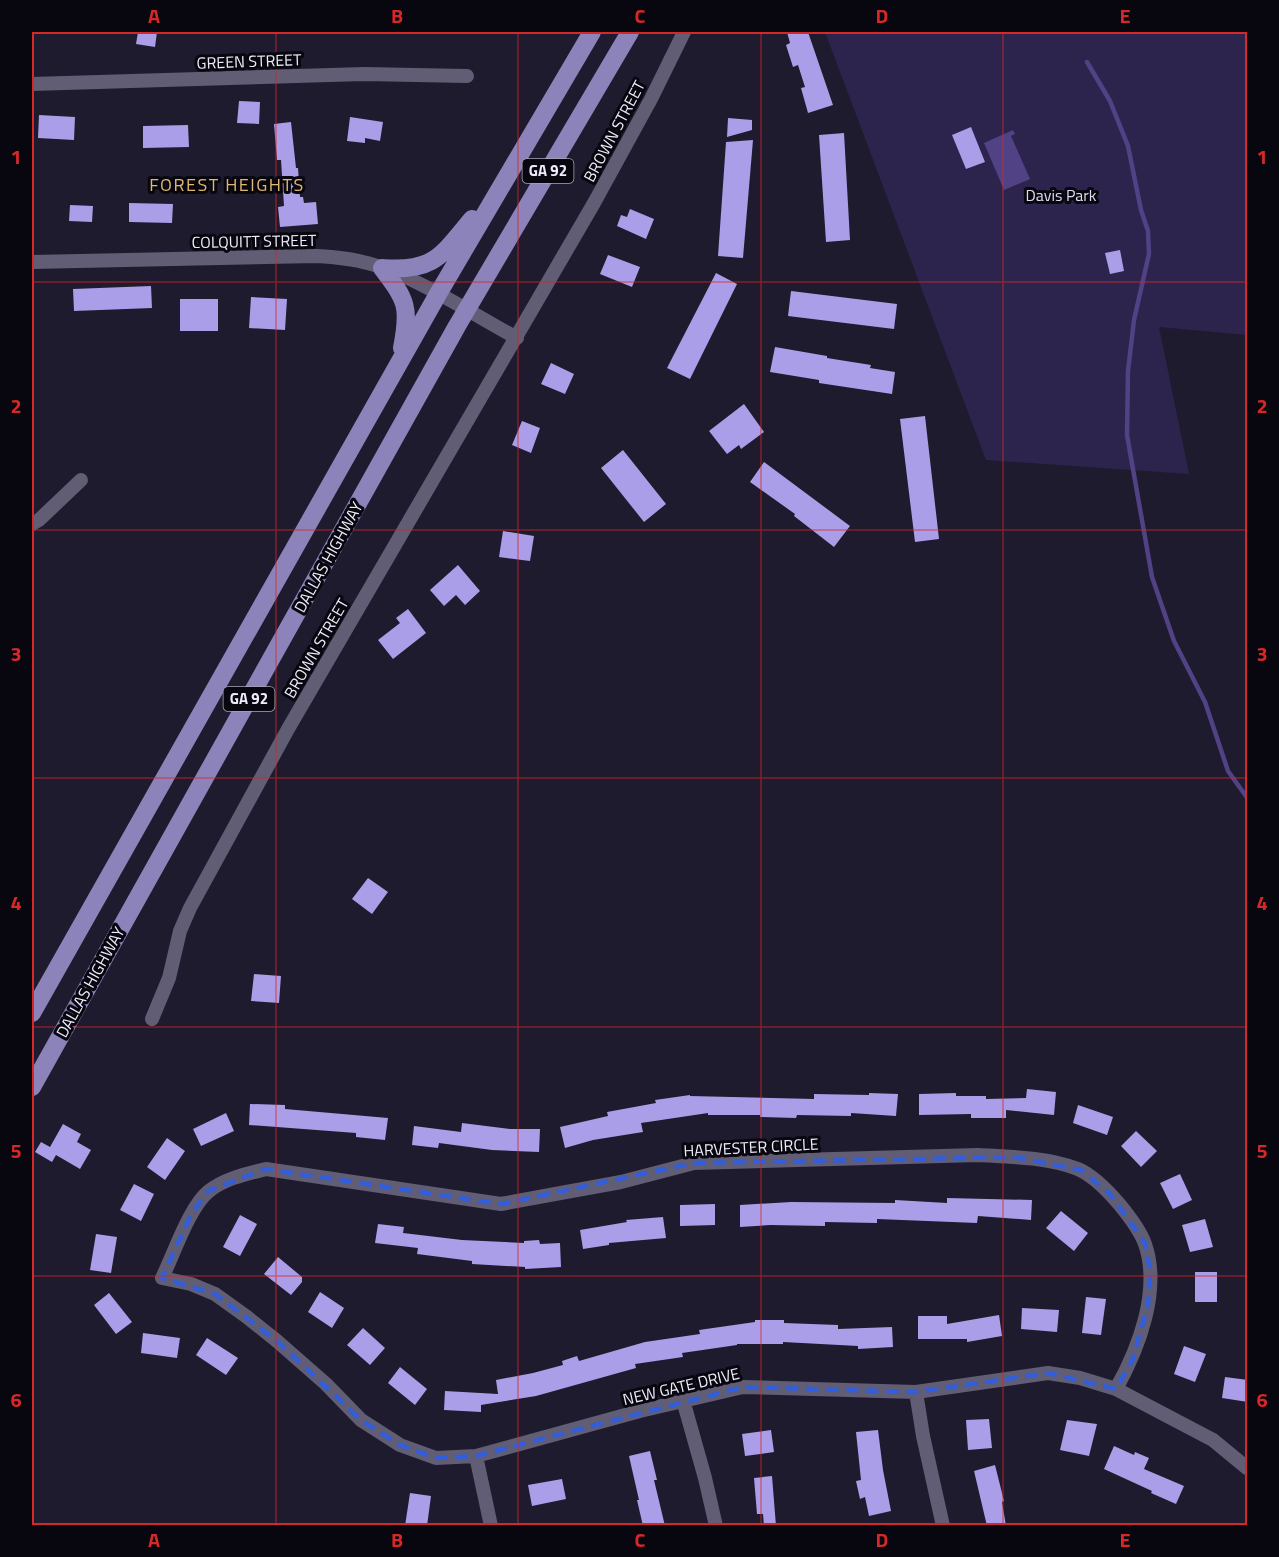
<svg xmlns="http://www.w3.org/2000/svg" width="1279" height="1557" font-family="'Titillium Web',sans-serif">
<rect width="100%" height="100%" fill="#1e1b2e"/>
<path fill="#2d244e" d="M 825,32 L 1247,32 L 1247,335 L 1159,327 L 1189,474 L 986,460 Z"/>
<path fill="#504284" d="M 1013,130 L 1015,134 L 1011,136 L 1030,179 L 1004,190 L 984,143 Z"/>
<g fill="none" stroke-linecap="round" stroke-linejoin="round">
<path stroke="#504284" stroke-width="4.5" d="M 1087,62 L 1110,101 L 1128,146 L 1141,210 L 1148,231 L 1149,254 L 1134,320 L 1128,371 L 1127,435 L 1152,577 L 1174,641 L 1205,702 L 1228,771 L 1248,799"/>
</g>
<path fill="#aa9ee8" d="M 138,32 L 157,32 L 155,47 L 136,44 Z
M 787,32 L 808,32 L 833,105 L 808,113 L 801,88 L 805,87 L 798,65 L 793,67 L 786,45 L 790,43 Z
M 239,101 L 260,102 L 259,124 L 237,123 Z
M 39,115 L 75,117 L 74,140 L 38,138 Z
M 350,117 L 383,122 L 380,141 L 365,138 L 365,143 L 347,141 Z
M 728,118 L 752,120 L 752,130 L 727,137 Z
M 291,122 L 296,168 L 298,168 L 300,197 L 303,197 L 304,203 L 316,202 L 318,224 L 280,227 L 278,207 L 284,206 L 281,160 L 277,160 L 274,124 Z
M 188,125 L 189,147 L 143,148 L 143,126 Z
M 971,127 L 985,162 L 966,169 L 952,135 Z
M 844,133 L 850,240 L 826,242 L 819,135 Z
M 753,140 L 743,258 L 718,256 L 726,142 Z
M 129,203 L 173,204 L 172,223 L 129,222 Z
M 70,205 L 93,206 L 92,222 L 69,221 Z
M 630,209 L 654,219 L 646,239 L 617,226 L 621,215 L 627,217 Z
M 1120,250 L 1124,271 L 1110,274 L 1105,253 Z
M 608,255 L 640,267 L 632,287 L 600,274 Z
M 716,273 L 737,284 L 690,379 L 667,368 Z
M 151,286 L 152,308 L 74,311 L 73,289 Z
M 791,291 L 897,304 L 894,329 L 788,316 Z
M 251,297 L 287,299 L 285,330 L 249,328 Z
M 180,299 L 218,299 L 218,331 L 180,331 Z
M 775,347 L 827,356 L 827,358 L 871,365 L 870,368 L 895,372 L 892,394 L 819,383 L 819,380 L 770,372 Z
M 551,363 L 574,374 L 565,394 L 541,384 Z
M 744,404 L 764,432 L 741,449 L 739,445 L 727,454 L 709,431 Z
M 925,416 L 939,539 L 915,542 L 900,419 Z
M 522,421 L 540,428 L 531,453 L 512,445 Z
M 623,450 L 666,504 L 644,522 L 601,468 Z
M 764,462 L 850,526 L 834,547 L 794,516 L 795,514 L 750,482 Z
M 503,531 L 534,536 L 530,561 L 499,557 Z
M 458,565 L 480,591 L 465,605 L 456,595 L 444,606 L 430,590 Z
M 408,609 L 426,633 L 393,659 L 378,640 L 400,623 L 396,618 Z
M 368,878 L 388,892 L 372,914 L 352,899 Z
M 254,974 L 281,976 L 279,1003 L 251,1001 Z
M 1027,1089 L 1056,1092 L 1054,1115 L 1006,1110 L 1006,1118 L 971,1118 L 971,1114 L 919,1115 L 919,1094 L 956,1093 L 956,1096 L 986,1096 L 986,1099 L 1026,1098 Z
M 869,1093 L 898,1094 L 896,1116 L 851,1113 L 851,1116 L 797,1115 L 796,1118 L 760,1117 L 760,1115 L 708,1115 L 708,1113 L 641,1123 L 643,1132 L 593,1140 L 565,1148 L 560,1127 L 608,1116 L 607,1112 L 656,1103 L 655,1100 L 690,1095 L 690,1096 L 814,1099 L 814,1094 L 869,1095 Z
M 250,1104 L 285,1105 L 285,1109 L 388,1118 L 385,1140 L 356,1137 L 356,1133 L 249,1125 Z
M 1078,1105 L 1113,1117 L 1107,1135 L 1073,1123 Z
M 226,1113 L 234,1131 L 201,1146 L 193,1129 Z
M 462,1123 L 510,1129 L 540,1129 L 539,1152 L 492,1150 L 439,1143 L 438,1148 L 412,1145 L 414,1126 L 461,1132 Z
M 63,1124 L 81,1134 L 77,1142 L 91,1150 L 80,1169 L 56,1155 L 52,1162 L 35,1152 L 41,1142 L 50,1147 Z
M 1136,1131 L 1157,1151 L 1141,1167 L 1121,1146 Z
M 167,1138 L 185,1151 L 165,1180 L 147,1167 Z
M 1180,1174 L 1192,1200 L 1173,1209 L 1160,1183 Z
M 134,1184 L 154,1194 L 141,1221 L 120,1210 Z
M 947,1198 L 1032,1200 L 1031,1220 L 978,1216 L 977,1223 L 877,1219 L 877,1223 L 825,1222 L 825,1226 L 770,1225 L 740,1227 L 740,1205 L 791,1202 L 895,1203 L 895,1200 L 947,1203 Z
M 715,1204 L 715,1225 L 680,1226 L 680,1205 Z
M 1061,1211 L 1088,1233 L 1074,1251 L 1046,1228 Z
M 240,1215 L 257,1224 L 240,1256 L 223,1247 Z
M 663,1217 L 666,1238 L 609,1243 L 609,1245 L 583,1249 L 580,1230 L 627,1222 L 626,1220 Z
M 1205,1219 L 1213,1247 L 1190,1252 L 1182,1225 Z
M 378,1224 L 404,1227 L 403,1233 L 462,1240 L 524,1243 L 524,1241 L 539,1240 L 540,1244 L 560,1243 L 561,1267 L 525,1269 L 525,1267 L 472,1264 L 472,1261 L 417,1254 L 418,1248 L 375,1243 Z
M 96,1234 L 117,1237 L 111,1273 L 90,1270 Z
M 278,1257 L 302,1277 L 302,1282 L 291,1295 L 264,1274 Z
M 1195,1272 L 1217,1272 L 1217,1302 L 1195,1302 Z
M 320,1292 L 344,1308 L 332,1328 L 308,1312 Z
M 109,1293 L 132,1322 L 116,1334 L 94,1305 Z
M 1086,1297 L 1106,1299 L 1101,1335 L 1082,1333 Z
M 1022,1308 L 1059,1310 L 1057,1332 L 1021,1329 Z
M 999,1315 L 1002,1336 L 967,1342 L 967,1339 L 918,1339 L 918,1316 L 947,1316 L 947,1324 Z
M 755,1320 L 784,1320 L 784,1323 L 838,1325 L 838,1329 L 892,1327 L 893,1347 L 858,1349 L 858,1346 L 783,1342 L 783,1344 L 737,1344 L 737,1345 L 682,1353 L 683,1357 L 635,1364 L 636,1368 L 536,1396 L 481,1405 L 481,1412 L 444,1410 L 445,1391 L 498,1394 L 496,1380 L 533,1373 L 563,1365 L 562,1361 L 577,1356 L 579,1361 L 645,1342 L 700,1334 L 699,1330 L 755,1322 Z
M 363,1328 L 385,1348 L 370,1365 L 347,1345 Z
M 143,1333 L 180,1338 L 177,1358 L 141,1353 Z
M 207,1338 L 238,1358 L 226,1375 L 196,1355 Z
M 1184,1346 L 1206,1354 L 1195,1382 L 1174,1374 Z
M 400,1367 L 427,1389 L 415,1405 L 388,1383 Z
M 1225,1377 L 1248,1380 L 1248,1402 L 1222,1398 Z
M 989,1419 L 992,1448 L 968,1450 L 966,1420 Z
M 1067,1420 L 1097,1424 L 1089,1456 L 1060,1450 Z
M 771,1430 L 774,1452 L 745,1456 L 742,1434 Z
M 878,1430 L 883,1470 L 891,1511 L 869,1516 L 865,1497 L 860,1499 L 856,1481 L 861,1480 L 856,1432 Z
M 1114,1446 L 1134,1455 L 1135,1452 L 1149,1458 L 1144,1469 L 1184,1486 L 1176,1504 L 1151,1493 L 1152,1491 L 1104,1469 Z
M 650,1451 L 657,1480 L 654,1480 L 665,1526 L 643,1526 L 637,1500 L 639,1500 L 629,1456 Z
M 995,1465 L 1004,1501 L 1002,1502 L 1006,1526 L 987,1526 L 974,1471 Z
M 772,1476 L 776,1526 L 764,1526 L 763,1514 L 757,1514 L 754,1478 Z
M 562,1479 L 566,1499 L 532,1506 L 528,1485 Z
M 410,1493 L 431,1496 L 427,1526 L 405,1526 Z"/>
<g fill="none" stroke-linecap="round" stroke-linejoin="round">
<path stroke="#605d74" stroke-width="14" d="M 32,84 L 364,74 L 467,76
M 32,262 L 317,256 C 333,257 348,258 363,262 C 412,273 472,314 517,338
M 32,524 L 39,520 L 81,480
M 152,1019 L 169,978 L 180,931 L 190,908 L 288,729 L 594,203 L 651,99 L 684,32
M 1116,1389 C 1139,1348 1161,1290 1145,1244 C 1140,1230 1129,1216 1120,1205 C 1109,1192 1094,1176 1078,1169 C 1047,1157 1011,1157 978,1155 L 694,1163 L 621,1182 L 501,1204 L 266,1169 C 247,1174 225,1178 209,1191 C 189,1207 174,1254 162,1278 L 191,1284 L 215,1294 L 247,1317 L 277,1341 L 326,1384 L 361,1420 L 400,1445 L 436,1458 L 476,1456 L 640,1411 L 743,1387 L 916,1392 L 1048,1373 L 1080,1378 L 1116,1389 L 1213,1440 L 1247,1468
M 916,1392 L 923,1436 L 943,1526
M 683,1400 L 705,1478 L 716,1526
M 476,1456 L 491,1526"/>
<path stroke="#8c83ba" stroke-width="18" d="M 382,268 C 434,272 441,256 472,219
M 382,268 C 407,301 410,307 402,348
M 32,1013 L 438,294 L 592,32
M 32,1087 L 457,326 L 630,32"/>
</g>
<path fill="none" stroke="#325edb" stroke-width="4.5" stroke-dasharray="12 8" stroke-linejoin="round" d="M 1014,1157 L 1081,1170 L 1110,1194 L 1145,1243 L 1150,1270 L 1148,1305 L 1132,1361 L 1116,1389 L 1048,1373 L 916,1392 L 743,1387 L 476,1456 L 436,1458 L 400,1445 L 361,1420 L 277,1341 L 215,1294 L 162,1278 L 191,1215 L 208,1191 L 266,1169 L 501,1204 L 694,1163 Z"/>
<path fill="none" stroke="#d62828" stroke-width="1.5" stroke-opacity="0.55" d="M 276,32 L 276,1526M 518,32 L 518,1526M 761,32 L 761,1526M 1003,32 L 1003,1526M 32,282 L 1248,282M 32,530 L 1248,530M 32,778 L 1248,778M 32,1027 L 1248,1027M 32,1276 L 1248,1276"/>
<g text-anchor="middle" stroke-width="6" stroke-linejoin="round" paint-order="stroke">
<g fill="#08070f" stroke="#a8a7b4" stroke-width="1.5">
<rect x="522.5" y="159" width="51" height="24" rx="4.5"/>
<rect x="223.5" y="687" width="51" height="24" rx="4.5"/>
</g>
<g font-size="15" font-weight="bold" fill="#edecfa">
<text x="548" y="176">GA 92</text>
<text x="249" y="704">GA 92</text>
</g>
<g font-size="16" fill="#edecfa" stroke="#08070f">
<text transform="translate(249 61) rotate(-2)" y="6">GREEN STREET</text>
<text transform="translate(614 131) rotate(-62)" y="6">BROWN STREET</text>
<text transform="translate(254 241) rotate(-1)" y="6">COLQUITT STREET</text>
<text transform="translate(328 557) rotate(-61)" y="6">DALLAS HIGHWAY</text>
<text transform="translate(316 648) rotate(-60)" y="6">BROWN STREET</text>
<text transform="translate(90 982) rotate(-61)" y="6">DALLAS HIGHWAY</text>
<text transform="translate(751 1147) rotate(-3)" y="6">HARVESTER CIRCLE</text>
<text transform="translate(681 1386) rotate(-13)" y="6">NEW GATE DRIVE</text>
</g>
<g font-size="16" fill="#dddbef" stroke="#08070f">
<text x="1061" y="201">Davis Park</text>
</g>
<g font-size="18" letter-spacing="1.5" fill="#dfb871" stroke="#08070f">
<text x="227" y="191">FOREST HEIGHTS</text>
</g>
</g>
<rect width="1279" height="1557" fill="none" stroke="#08070f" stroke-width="66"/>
<rect x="33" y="33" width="1213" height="1491" fill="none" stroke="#d62828" stroke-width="2"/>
<g font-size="20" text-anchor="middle" font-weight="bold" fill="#d62828">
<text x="154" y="23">A</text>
<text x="397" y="23">B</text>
<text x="640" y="23">C</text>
<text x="882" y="23">D</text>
<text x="1125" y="23">E</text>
<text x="16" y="164">1</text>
<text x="1262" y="164">1</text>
<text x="16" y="413">2</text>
<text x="1262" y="413">2</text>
<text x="16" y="661">3</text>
<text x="1262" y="661">3</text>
<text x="16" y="910">4</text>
<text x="1262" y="910">4</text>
<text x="16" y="1158">5</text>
<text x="1262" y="1158">5</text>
<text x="16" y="1407">6</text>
<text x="1262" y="1407">6</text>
<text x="154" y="1547">A</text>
<text x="397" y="1547">B</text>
<text x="640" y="1547">C</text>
<text x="882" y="1547">D</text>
<text x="1125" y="1547">E</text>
</g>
</svg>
